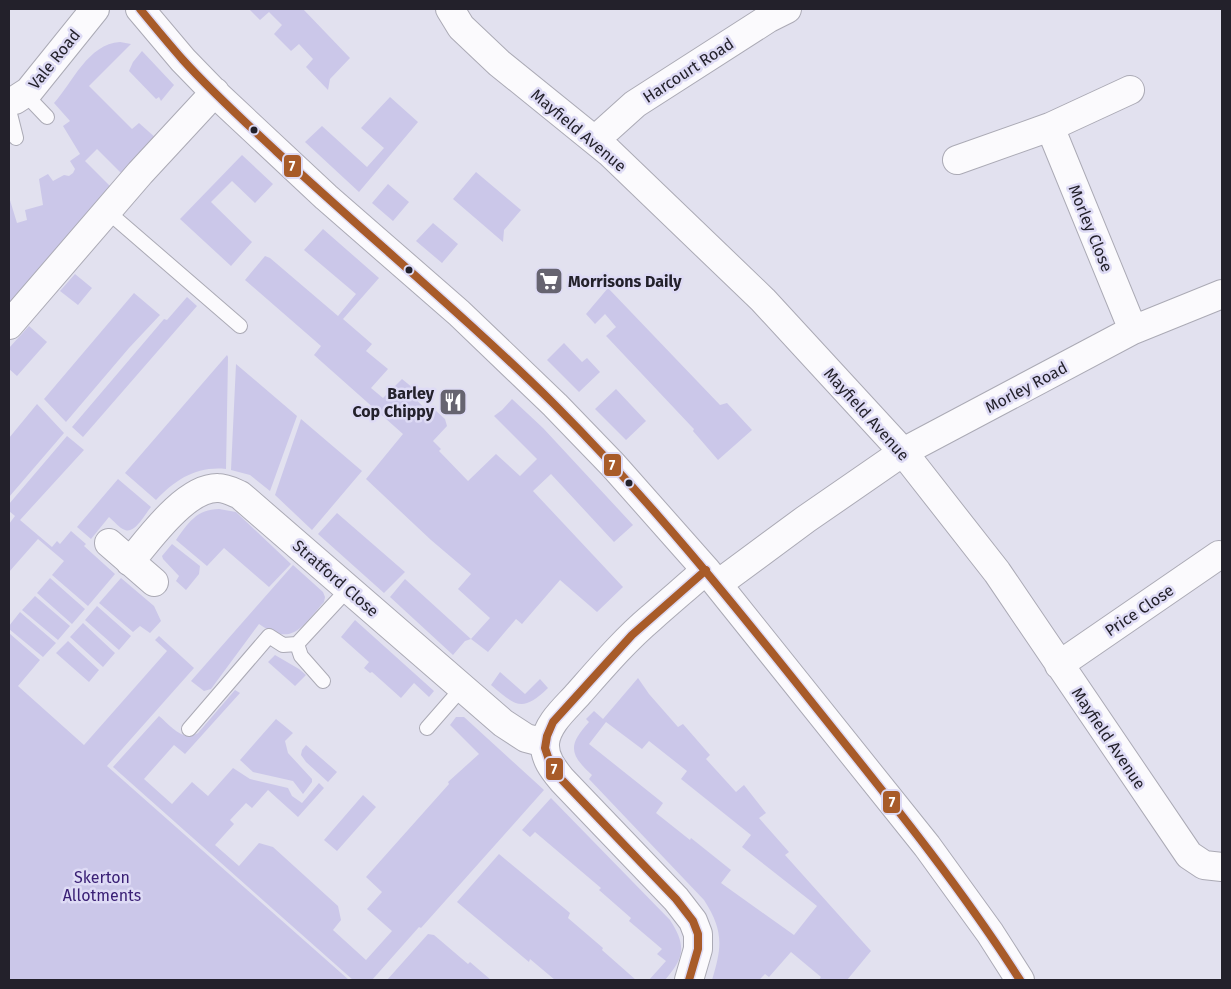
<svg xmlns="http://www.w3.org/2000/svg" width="1231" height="989" font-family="'Fira Sans',sans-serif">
<rect width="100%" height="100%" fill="#e2e1ef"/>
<path fill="#cbc7e9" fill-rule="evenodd" d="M 249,9 L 303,9 L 350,58 L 330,79 L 328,90 L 306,67 L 313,59 L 299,44 L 291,51 L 274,34 L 282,25 L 269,12 L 260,20 Z
M 120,42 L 131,44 L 89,86 L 132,129 L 139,123 L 157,139 L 124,176 L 97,149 L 85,161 L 112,188 L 9,312 L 9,197 L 17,223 L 27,220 L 25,210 L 43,205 L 39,179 L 48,174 L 53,181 L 64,175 L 69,176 L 73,173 L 75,169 L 70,161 L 80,154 L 63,126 L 70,121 L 54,103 C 73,82 88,44 120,42 Z
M 142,51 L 174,85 L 161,101 L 159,97 L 156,99 L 129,71 L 133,62 Z
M 390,97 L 418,122 L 359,192 L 305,142 L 322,126 L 367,167 L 384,148 L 361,128 Z
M 242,155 L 273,184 L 255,203 L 232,181 L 211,202 L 252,242 L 231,266 L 180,219 Z
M 476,172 L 521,210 L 504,230 L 503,242 L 453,199 Z
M 388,184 L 409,202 L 393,221 L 372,203 Z
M 433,223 L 458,244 L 442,263 L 416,241 Z
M 323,229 L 379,278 L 343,319 L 372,344 L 366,351 L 388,369 L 371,388 L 383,398 L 402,379 L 413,388 L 409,393 L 431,414 L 435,410 L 445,419 L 447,426 L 433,441 L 441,449 L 439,451 L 468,481 L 496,454 L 520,476 L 537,459 L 494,416 L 502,410 L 512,399 L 543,428 L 633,525 L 614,542 L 551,474 L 533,491 L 623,587 L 597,612 L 560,580 L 522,624 L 516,619 L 488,652 L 471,639 L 465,641 L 453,655 L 390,597 L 405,579 L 471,639 L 490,618 L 458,589 L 471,574 L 431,540 L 366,479 L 403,434 L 314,355 L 321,346 L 245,280 L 265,256 L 270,258 L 338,316 L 356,294 L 304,250 Z
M 75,274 L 92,288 L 78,305 L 60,291 Z
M 608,288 L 720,405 L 727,403 L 752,430 L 718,460 L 693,431 L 694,429 L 691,426 L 608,338 L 606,336 L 616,327 L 605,314 L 595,324 L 586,314 Z
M 134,293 L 160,315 L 129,348 L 66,422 L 44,399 Z
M 187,297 L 197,306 L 83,437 L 72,427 L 164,319 L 167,320 Z
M 29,326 L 47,342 L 17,376 L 9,369 L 9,348 Z
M 564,343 L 582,362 L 587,358 L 600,372 L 579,392 L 547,360 Z
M 227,355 L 228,357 L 226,469 C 197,466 176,479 156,500 L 125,473 Z
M 236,364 L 297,416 L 270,491 L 250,475 L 231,470 Z
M 616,389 L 646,421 L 626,440 L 595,409 Z
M 37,404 L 64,433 L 9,497 L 9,438 Z
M 301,419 L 362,471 L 312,530 L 275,495 Z
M 67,436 L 84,450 L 20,520 L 52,547 L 57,541 L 60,544 L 71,531 L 86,544 L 84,546 L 115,574 L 88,606 L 52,575 L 64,561 L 38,539 L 9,572 L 9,524 L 15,516 L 9,511 L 9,504 Z
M 118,479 L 151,507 C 145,514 135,534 125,530 C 119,528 114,521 109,517 L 91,539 L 77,527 Z
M 219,509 L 236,512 L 291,564 L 269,587 L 224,548 L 207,566 L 176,540 C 188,523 197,509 219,509 Z
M 337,513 L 405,572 L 384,593 L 318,534 Z
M 172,544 L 200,566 L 199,574 L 186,590 L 176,581 L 179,576 L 163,559 L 162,556 Z
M 293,565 L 323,592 L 325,597 L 324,602 C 302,626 293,648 259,624 L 211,689 L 204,691 L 191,681 Z
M 50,578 L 85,609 L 72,624 L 37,593 Z
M 121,578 L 154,606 L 161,621 L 150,633 L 140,626 L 133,632 L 99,603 Z
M 35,596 L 70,626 L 58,640 L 22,610 Z
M 97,606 L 131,636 L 119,650 L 85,620 Z
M 20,612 L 56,643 L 43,657 L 9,629 L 9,626 Z
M 355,620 L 434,691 L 429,697 L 414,683 L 401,698 L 372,672 L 370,673 L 364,668 L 369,662 L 341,637 Z
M 83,623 L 115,653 L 103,667 L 70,637 Z
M 9,633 L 40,660 L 18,686 L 84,745 L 167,651 L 155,640 L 159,636 L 194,668 L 107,766 L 349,980 L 9,980 Z
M 68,641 L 99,670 L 89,682 L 56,653 Z
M 275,655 L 299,669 L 306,675 L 295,686 L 268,662 Z
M 500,672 L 525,694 L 540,679 L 548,688 C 522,713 516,706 491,685 Z
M 638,678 L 649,694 L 678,727 L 683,724 L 710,755 L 706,759 L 736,792 L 744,785 L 766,813 L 759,818 L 789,852 L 785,855 L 871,951 L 847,980 L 819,980 L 821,977 L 791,952 L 769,977 L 765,974 L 759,980 L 712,980 C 722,947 724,931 704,900 L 589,779 L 592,775 C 569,754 568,745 589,722 L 586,719 L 594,711 L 603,719 ZM 606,722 L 642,749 L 649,741 L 687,771 L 681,779 L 751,835 L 742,847 L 817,906 L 794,935 L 721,883 L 731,870 L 691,838 L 690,840 L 656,813 L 663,803 L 589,744 Z
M 235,690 L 240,693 L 185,754 L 174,745 L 144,779 L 172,804 L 192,782 L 208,796 L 233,768 L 250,779 L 288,788 L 292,796 L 302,803 L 319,783 L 324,788 L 298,817 L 268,790 L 252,808 L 246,803 L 230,820 L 234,824 L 215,845 L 239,866 L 259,843 L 273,847 L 338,906 L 341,920 L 333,930 L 366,960 L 392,931 L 367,909 L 382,892 L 366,877 L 449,784 L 448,782 L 479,754 L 450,725 L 456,717 L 464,717 L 544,790 L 421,928 L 419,927 L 372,980 L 353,980 L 113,767 L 159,716 C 171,726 182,742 198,733 Z
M 276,719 L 293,733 L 285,741 L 288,753 L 312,779 L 312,782 L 303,794 L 293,781 L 253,772 L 240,760 Z
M 306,745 L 337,772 L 328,782 L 306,762 L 301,755 L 302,750 Z
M 363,795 L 376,807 L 337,851 L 324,840 Z
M 551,798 L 670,920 C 687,946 684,958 665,980 L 649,980 L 666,961 L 657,954 L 662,949 L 629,921 L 631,918 L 599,890 L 601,888 L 535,832 L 530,837 L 522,830 Z
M 499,854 L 570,913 L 568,918 L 603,948 L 602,950 L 636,980 L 555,980 L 530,959 L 529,962 L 457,902 Z
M 428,934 L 434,935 L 468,964 L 470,962 L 491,980 L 387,980 Z"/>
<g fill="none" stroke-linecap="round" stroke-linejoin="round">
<defs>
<path id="lane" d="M 25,94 L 47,117
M 9,110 L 16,138
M 107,211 L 240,326
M 297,644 L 301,656 L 323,681
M 427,728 L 462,688
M 189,729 L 269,636 L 283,645 L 297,644 L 348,589"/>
<path id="street" d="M 140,9 L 183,60 L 218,96 L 326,197 L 459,313 L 555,405 L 613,465 L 706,570 L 927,846 L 990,933 L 1020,980
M 450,9 L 461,27 L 499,63 L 609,152 L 763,300 L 903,452 L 997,572 L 1189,855 L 1204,865 L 1222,867
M 9,101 L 15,100 L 29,91 L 95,9
M 1050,127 L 1130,90
M 595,140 L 635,104 L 769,18 L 787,9
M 957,160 L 1050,127 L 1133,330
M 9,325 L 140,173 L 215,92
M 109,543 L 154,582
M 130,562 C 149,539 186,487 218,488 C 226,488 233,492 240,495 L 503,723 L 526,738 L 545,743
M 718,584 L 806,519 L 903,452 L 1133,330 L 1222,294
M 1059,665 L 1219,555
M 689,980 L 698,949 L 698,934 L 693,921 L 676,899 L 562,780 C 553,769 544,758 545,743 C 547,723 567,707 579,693 C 602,667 625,640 651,618 C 669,602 688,586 706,570"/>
</defs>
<use href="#lane" stroke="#abaab5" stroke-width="16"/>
<use href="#street" stroke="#abaab5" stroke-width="30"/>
<use href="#lane" stroke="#fbfafd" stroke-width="14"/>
<use href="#street" stroke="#fbfafd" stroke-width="28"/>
<defs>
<path id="bus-1" d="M 140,9 C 154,26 168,43 183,60 C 212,92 245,122 277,152 C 369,237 466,317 555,405 C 649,499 732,602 814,705 C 886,795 958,883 1020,980
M 689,980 L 698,949 L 698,934 L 693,921 L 676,899 L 562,780 L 550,763 L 545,748 L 547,736 L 553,722 L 632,635 L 706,570"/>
</defs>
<use href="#bus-1" stroke="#dedbf5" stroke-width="11"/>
<use href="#bus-1" stroke="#a85b29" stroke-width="8"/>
</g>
<defs>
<symbol id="supermarket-square" viewBox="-11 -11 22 22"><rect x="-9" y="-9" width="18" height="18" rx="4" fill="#666470" stroke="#dedbf5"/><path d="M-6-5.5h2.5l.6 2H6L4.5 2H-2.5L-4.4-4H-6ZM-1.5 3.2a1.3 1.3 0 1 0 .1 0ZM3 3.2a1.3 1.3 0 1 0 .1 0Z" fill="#fff"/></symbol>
<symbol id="restaurant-square" viewBox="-11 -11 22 22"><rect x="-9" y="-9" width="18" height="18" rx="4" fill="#666470" stroke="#dedbf5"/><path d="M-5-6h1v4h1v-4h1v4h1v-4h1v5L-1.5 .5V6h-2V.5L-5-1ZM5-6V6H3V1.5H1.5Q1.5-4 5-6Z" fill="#fff"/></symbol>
</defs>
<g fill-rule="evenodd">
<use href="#supermarket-square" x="533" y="265" width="32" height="32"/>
<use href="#restaurant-square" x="437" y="386" width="32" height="32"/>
</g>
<g fill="#23212b" stroke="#dedbf5" stroke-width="2">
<circle cx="254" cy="130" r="4.5"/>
<circle cx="409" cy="270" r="4.5"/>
<circle cx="629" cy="483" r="4.5"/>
</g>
<g text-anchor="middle" stroke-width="5" stroke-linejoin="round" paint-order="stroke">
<g font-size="16" fill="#23212b" stroke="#dedbf5">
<text transform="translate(54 59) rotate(-51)" y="6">Vale Road</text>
<text transform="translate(688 70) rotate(-33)" y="6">Harcourt Road</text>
<text transform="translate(579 130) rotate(40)" y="6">Mayfield Avenue</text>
<text transform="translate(1091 228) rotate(68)" y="6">Morley Close</text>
<text transform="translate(1026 387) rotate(-28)" y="6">Morley Road</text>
<text transform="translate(867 414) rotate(48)" y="6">Mayfield Avenue</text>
<text transform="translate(336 578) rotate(41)" y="6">Stratford Close</text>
<text transform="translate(1139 610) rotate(-34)" y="6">Price Close</text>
<text transform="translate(1109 738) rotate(56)" y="6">Mayfield Avenue</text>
</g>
<g font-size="16" font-weight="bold" fill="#23212b" stroke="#dedbf5" text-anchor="start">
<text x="568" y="287">Morrisons Daily</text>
<text x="434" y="399" text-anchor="end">Barley<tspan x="434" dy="18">Cop Chippy</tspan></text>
</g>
<g font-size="16" fill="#3a2075" stroke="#dedbf5">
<text x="102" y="883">Skerton<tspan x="102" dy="18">Allotments</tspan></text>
</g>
</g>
<g stroke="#dedbf5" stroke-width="2">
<rect x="283" y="154" width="19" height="24" rx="5" fill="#a85b29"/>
<rect x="603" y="453" width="19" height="24" rx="5" fill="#a85b29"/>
<rect x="545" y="757" width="19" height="24" rx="5" fill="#a85b29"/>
<rect x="882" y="790" width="19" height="24" rx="5" fill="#a85b29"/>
</g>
<g font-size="14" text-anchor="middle" font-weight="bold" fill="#fff">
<text x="292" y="171">7</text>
<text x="612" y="470">7</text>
<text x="554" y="774">7</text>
<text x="892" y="807">7</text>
</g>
<rect width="1231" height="989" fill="none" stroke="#23212b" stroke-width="20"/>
</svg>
